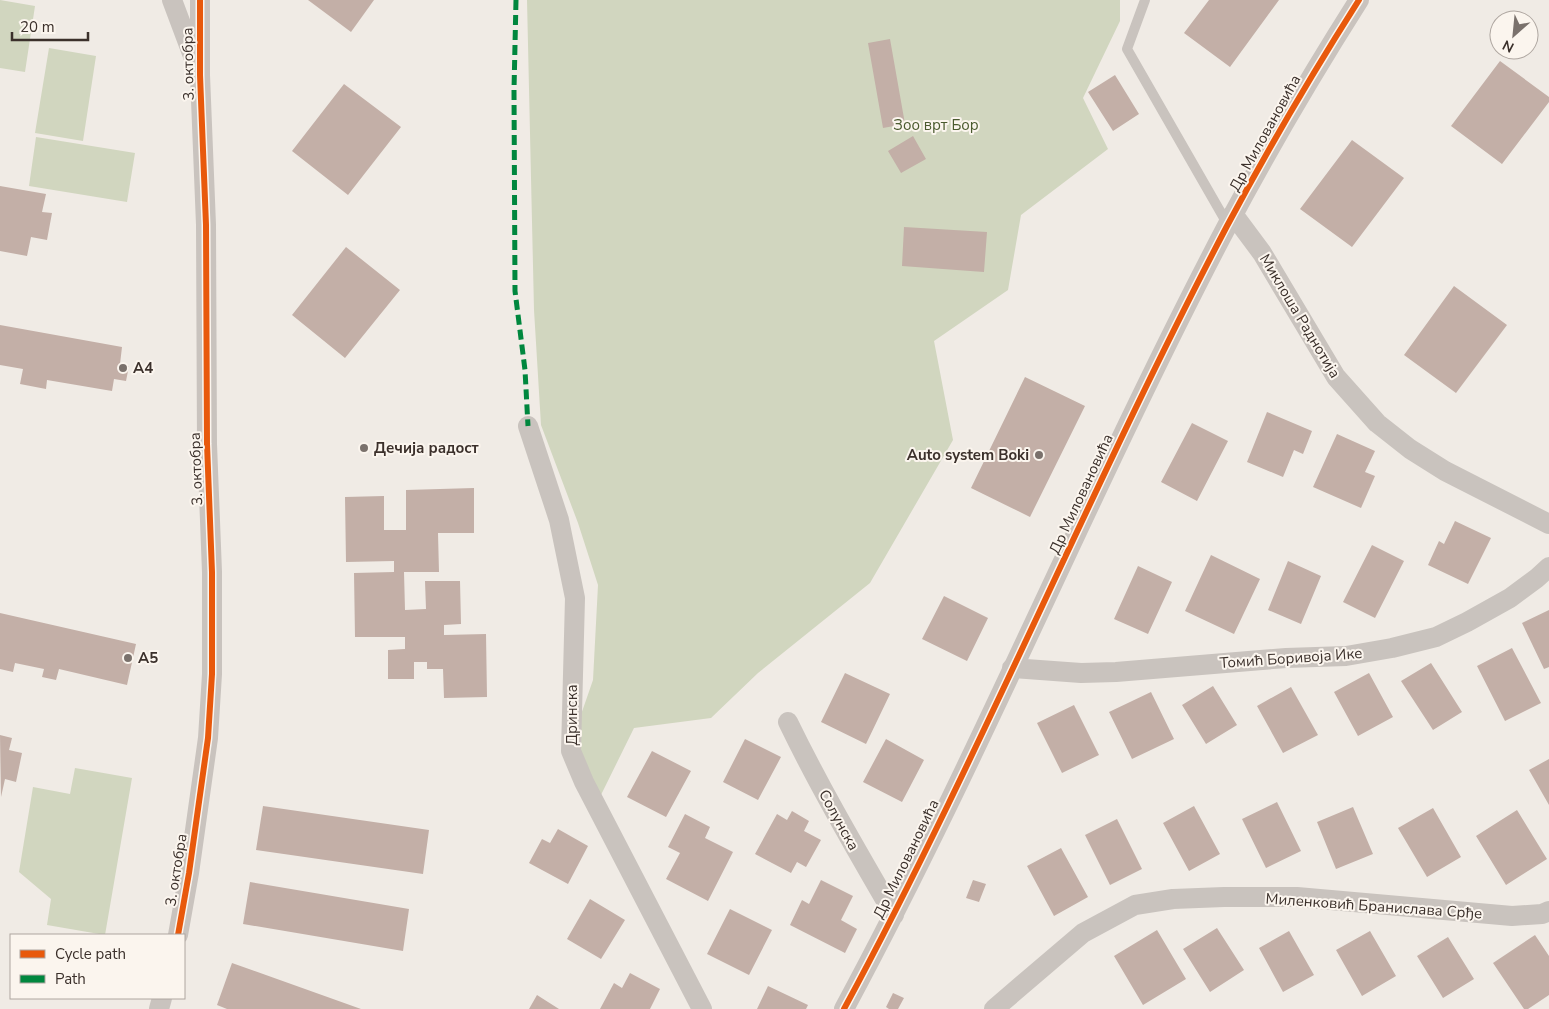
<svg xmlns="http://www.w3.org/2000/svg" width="1549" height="1009" font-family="'Nunito Sans',sans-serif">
<rect width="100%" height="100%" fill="#f0ebe5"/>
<path fill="#d1d6bf" d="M 0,0 L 35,6 L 25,72 L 0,68 Z
M 527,0 L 1120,0 L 1120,21 L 1083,98 L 1108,149 L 1021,215 L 1008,290 L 934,341 L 953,440 L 870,583 L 758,673 L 711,718 L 634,728 L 598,801 L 583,761 L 576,729 L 593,680 L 598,585 L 578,523 L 541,425 L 534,310 Z
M 49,48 L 96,56 L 83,141 L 35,133 Z
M 36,137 L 135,153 L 127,202 L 29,186 Z
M 75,768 L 132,778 L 105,935 L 47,925 L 51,899 L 19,872 L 33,787 L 70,794 Z"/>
<path fill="#c3afa7" d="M 308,0 L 374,0 L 351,32 Z
M 1209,0 L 1279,0 L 1230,67 L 1184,33 Z
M 890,39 L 905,124 L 883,128 L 868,43 Z
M 1500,61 L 1549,97 L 1549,102 L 1502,164 L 1451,126 Z
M 1115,75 L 1139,114 L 1113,131 L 1088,92 Z
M 344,84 L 401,127 L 348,195 L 292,151 Z
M 913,136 L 926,159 L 901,173 L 888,151 Z
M 1352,140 L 1404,178 L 1352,247 L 1300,209 Z
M 0,186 L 46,194 L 42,212 L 52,213 L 47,240 L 31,237 L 27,256 L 0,251 Z
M 904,227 L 987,232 L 984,272 L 902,266 Z
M 346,247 L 400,290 L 345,358 L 292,315 Z
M 1454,286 L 1507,325 L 1456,393 L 1404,355 Z
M 0,325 L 122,347 L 120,364 L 129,366 L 126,381 L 114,379 L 112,391 L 47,380 L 46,389 L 20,384 L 23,369 L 0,365 Z
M 1025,377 L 1085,406 L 1030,517 L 971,488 Z
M 1267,412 L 1312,431 L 1303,454 L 1294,450 L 1283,477 L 1247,462 Z
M 1192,423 L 1228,441 L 1197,501 L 1161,482 Z
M 1337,434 L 1375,451 L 1365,472 L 1375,476 L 1361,508 L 1313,487 Z
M 474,488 L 474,533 L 438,533 L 439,572 L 404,572 L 405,610 L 426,609 L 425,581 L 460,581 L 461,624 L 444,625 L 444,635 L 486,634 L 487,697 L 444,698 L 443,669 L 427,669 L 427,662 L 414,662 L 414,679 L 388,679 L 388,650 L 405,649 L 405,637 L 355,637 L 354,573 L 394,572 L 394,561 L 346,562 L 345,497 L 384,496 L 384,530 L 406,530 L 406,490 Z
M 1455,521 L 1491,538 L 1468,584 L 1428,565 L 1439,541 L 1444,544 Z
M 1372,545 L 1404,561 L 1375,618 L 1343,602 Z
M 1211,555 L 1260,579 L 1234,634 L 1185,611 Z
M 1288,561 L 1321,576 L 1301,624 L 1268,610 Z
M 1138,566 L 1172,582 L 1148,634 L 1114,619 Z
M 944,596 L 988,618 L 967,661 L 922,639 Z
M 1549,610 L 1549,667 L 1544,669 L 1522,623 Z
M 0,613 L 136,644 L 127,685 L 59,669 L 56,680 L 42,677 L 44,669 L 15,663 L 13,672 L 0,669 Z
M 1512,648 L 1541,703 L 1505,721 L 1477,666 Z
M 1431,663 L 1462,712 L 1433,730 L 1401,681 Z
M 845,673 L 890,694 L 866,744 L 821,722 Z
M 1369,673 L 1393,717 L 1358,736 L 1334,692 Z
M 1213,686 L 1237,725 L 1206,744 L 1182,705 Z
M 1291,687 L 1318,735 L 1283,753 L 1257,706 Z
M 1151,692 L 1174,739 L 1132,759 L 1109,712 Z
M 1074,705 L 1099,755 L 1062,773 L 1037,723 Z
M 0,735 L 12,738 L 9,750 L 22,753 L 16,782 L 5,779 L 1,797 Z
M 745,739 L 781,757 L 758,800 L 723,782 Z
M 886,739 L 924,760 L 902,802 L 863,782 Z
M 652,751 L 691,771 L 666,817 L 627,797 Z
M 1549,759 L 1549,805 L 1529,770 Z
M 1277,802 L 1301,851 L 1266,868 L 1242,819 Z
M 263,806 L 429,830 L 423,874 L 256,850 Z
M 1194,806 L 1220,854 L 1189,871 L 1163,823 Z
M 1353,807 L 1373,854 L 1336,869 L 1317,822 Z
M 1433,808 L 1461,857 L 1427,877 L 1398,828 Z
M 1517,810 L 1547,859 L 1506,885 L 1476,836 Z
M 792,811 L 809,821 L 804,831 L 821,840 L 806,867 L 797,862 L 791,873 L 755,854 L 777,814 L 787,820 Z
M 685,814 L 710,827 L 705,838 L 733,852 L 708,901 L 666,879 L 680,853 L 668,847 Z
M 1117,819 L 1142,869 L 1110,885 L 1085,835 Z
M 558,829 L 588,846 L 568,884 L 529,863 L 542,839 L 550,843 Z
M 1061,848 L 1088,897 L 1054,916 L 1027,866 Z
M 821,880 L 853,896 L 841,920 L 857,929 L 845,953 L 790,925 L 802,900 L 809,904 Z
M 973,880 L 986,884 L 979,902 L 966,898 Z
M 250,882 L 409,909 L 403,951 L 243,924 Z
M 590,899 L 625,920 L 601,959 L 567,939 Z
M 730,909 L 772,930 L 749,975 L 707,954 Z
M 1217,928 L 1244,970 L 1210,992 L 1183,949 Z
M 1157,930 L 1186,979 L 1143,1005 L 1114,956 Z
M 1289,931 L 1314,975 L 1283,992 L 1259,948 Z
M 1370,931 L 1396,976 L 1362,996 L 1336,950 Z
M 1535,935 L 1549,956 L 1549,995 L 1528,1009 L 1524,1009 L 1493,963 Z
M 1448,937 L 1474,979 L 1443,998 L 1417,956 Z
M 232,963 L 361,1009 L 227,1009 L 217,1005 Z
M 630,973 L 660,989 L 650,1009 L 600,1009 L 614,983 L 622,988 Z
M 768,986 L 808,1005 L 806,1009 L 757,1009 Z
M 893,993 L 904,998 L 898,1009 L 889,1009 L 886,1007 Z
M 537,995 L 559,1009 L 529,1009 Z"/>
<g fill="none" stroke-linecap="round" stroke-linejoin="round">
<path stroke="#c9c3be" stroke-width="10" d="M 1145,0 L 1127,49 L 1228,225"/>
<path stroke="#c9c3be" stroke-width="20" d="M 172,0 L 196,64
M 1233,214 L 1262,253 L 1336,377 L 1377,423 L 1410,449 L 1445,471 L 1549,524
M 528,426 L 559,520 L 575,598 L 571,751 L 584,782 L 702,1009
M 1012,668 L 1081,673 L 1116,672 L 1286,658 L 1346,656 L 1392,648 L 1436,637 L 1467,622 L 1510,598 L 1537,578 L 1549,567
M 788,722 C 820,788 857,851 894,915
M 178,935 L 189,873 L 208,738 L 212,674 L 212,572 L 207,444 L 206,225 L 200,75 L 200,0
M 159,1009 L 162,998
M 844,1009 C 982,753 1092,483 1227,226 C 1268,149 1312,74 1359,0
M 994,1009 L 1083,933 L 1135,905 L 1173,899 L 1224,897 L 1297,897 L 1512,916 L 1542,914 L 1549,911"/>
<path stroke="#00873e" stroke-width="5" stroke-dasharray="10 5" stroke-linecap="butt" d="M 516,0 L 514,90 L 515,291 L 525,370 L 528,426"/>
<defs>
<path id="cycleway" d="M 178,935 L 189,873 L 208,738 L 212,674 L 212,572 L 207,444 L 206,225 L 200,75 L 200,0
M 844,1009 C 982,753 1092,483 1227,226 C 1268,149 1312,74 1359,0"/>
</defs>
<use href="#cycleway" stroke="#fbf5ee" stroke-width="9"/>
<use href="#cycleway" stroke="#e8590c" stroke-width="6"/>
</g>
<g fill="#7a716c" stroke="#fbf5ee" stroke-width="2">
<circle cx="123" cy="368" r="5"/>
<circle cx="364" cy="448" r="5"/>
<circle cx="1039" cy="455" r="5"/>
<circle cx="128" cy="658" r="5"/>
</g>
<g text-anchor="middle" stroke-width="4" stroke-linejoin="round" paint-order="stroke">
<g font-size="15" fill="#3b302b" stroke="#fbf5ee">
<text transform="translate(188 64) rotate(-91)" y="5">3. октобра</text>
<text transform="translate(1265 133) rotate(-61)" y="5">Др Миловановића</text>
<text transform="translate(1300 316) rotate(59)" y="5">Миклоша Раднотија</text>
<text transform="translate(196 469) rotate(-92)" y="5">3. октобра</text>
<text transform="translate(1081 494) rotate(-65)" y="5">Др Миловановића</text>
<text transform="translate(1291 658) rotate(-4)" y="5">Томић Боривоја Ике</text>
<text transform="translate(572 715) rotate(-90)" y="5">Дринска</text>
<text transform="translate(839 820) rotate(61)" y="5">Солунска</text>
<text transform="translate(906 859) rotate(-64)" y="5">Др Миловановића</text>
<text transform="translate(176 870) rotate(-81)" y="5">3. октобра</text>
<text transform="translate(1374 906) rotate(4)" y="5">Миленковић Бранислава Срђе</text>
</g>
<g font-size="15" fill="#4a5a2e" stroke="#fbf5ee">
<text x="936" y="130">Зоо врт Бор</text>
</g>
<g font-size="15" font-weight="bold" fill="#3b302b" stroke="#fbf5ee" text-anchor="start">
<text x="133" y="373">A4</text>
<text x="374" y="453">Дечија радост</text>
<text x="1029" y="460" text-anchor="end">Auto system Boki</text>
<text x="138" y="663">A5</text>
</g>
</g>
<rect x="10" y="934" width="175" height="65" fill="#fbf5ee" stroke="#aea6a0"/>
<rect x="20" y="950" width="25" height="8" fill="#e8590c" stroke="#aea6a0"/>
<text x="55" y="959" font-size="15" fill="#3b302b">Cycle path</text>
<rect x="20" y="975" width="25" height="8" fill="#00873e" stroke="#aea6a0"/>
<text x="55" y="984" font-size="15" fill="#3b302b">Path</text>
<g transform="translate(1514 35) rotate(207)"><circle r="24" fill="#fbf5ee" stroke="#aea6a0"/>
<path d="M0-4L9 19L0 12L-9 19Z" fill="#7a716c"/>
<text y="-8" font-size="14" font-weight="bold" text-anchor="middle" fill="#3b302b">N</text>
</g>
<path d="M12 32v8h76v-8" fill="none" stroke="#3b302b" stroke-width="2.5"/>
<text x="20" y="32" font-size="15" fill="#3b302b" stroke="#fbf5ee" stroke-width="4" paint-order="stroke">20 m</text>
</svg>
